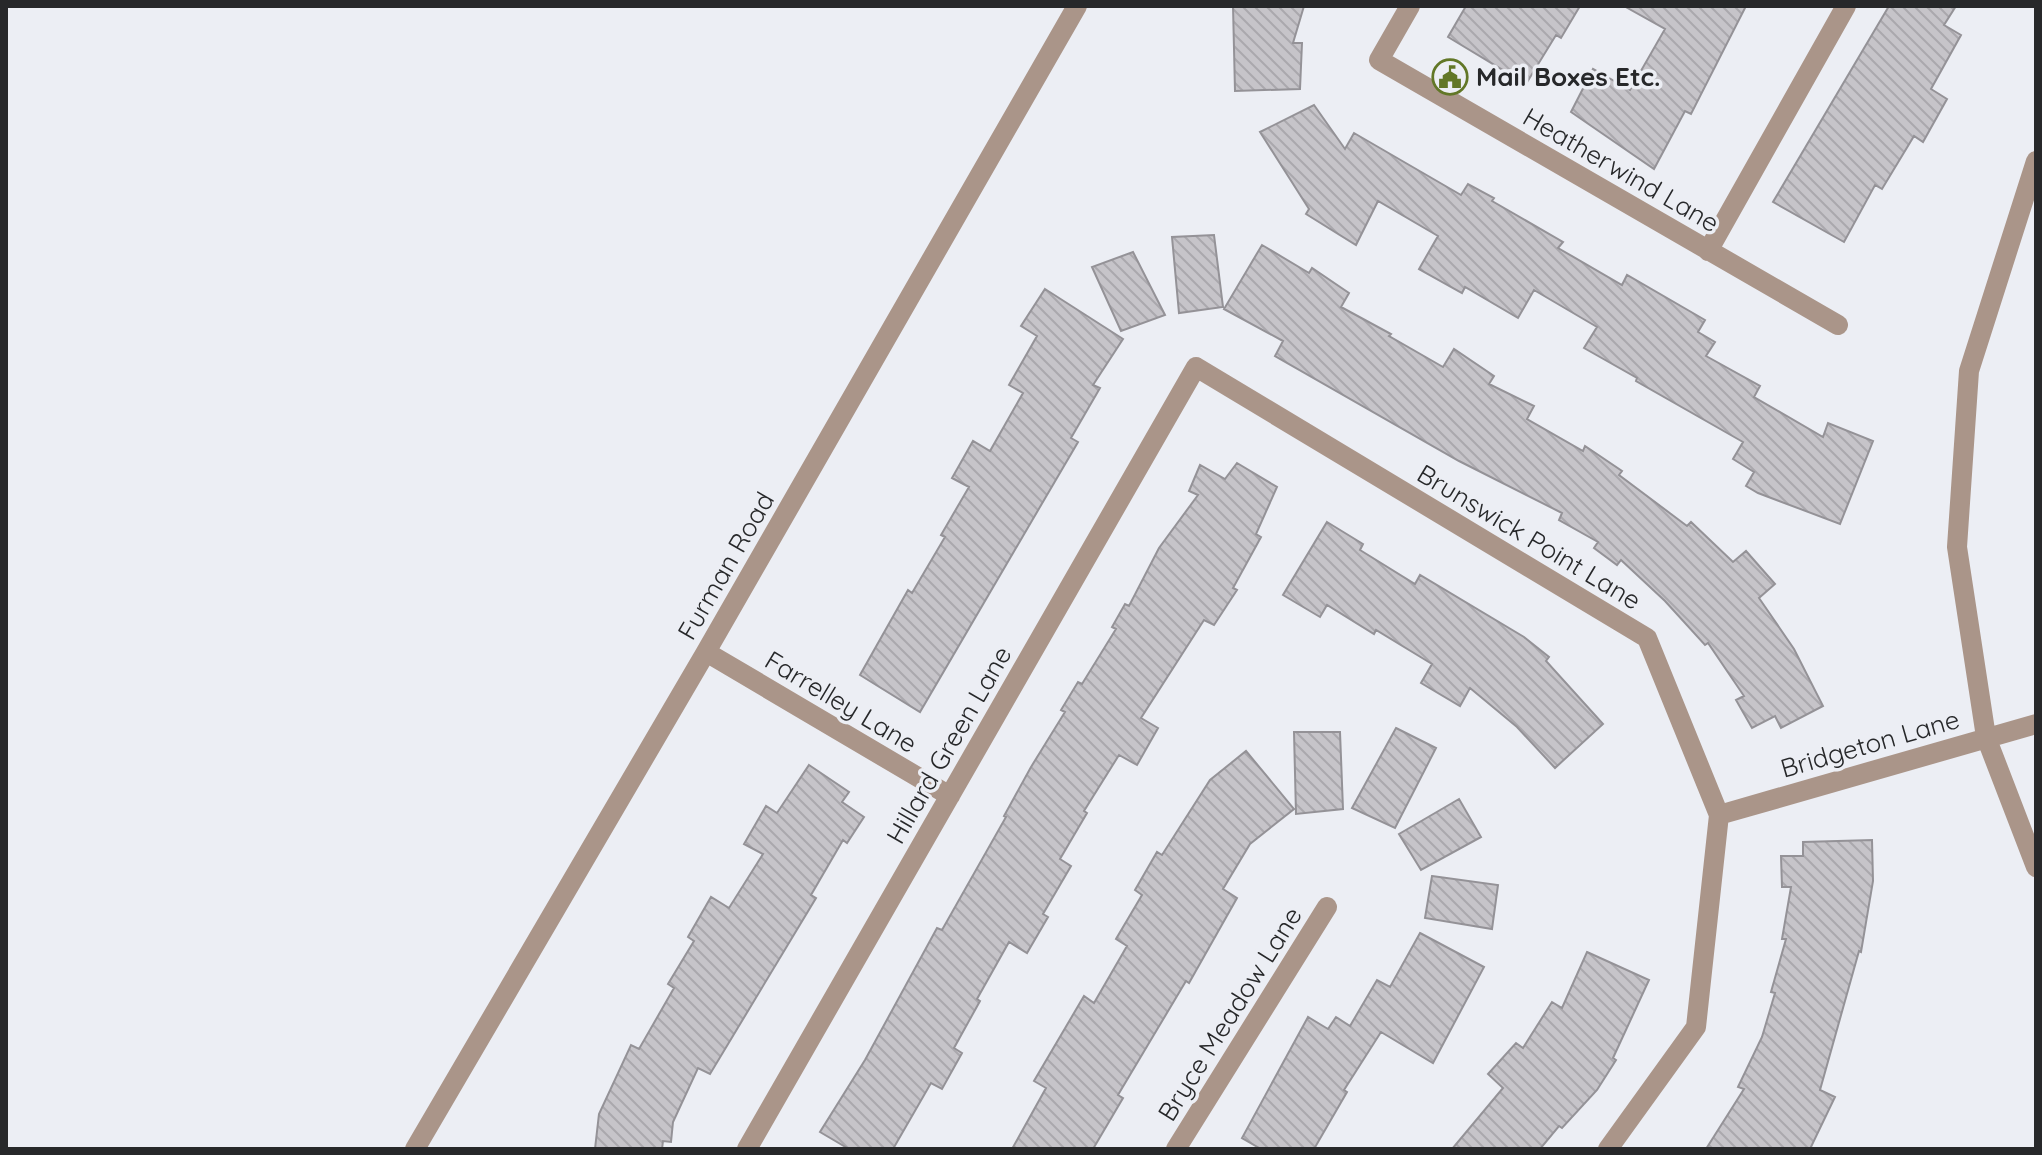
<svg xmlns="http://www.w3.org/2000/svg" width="2042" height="1155" font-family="Quicksand,sans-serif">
<defs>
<pattern id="building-back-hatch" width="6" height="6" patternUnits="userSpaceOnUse" patternTransform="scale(2)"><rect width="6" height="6" fill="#c6c4c9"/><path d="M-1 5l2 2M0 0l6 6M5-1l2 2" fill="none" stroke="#aaa8ad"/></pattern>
</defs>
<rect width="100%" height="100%" fill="#eceef4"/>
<path fill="url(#building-back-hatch)" stroke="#949297" stroke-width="2" d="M 1233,6 L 1304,6 L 1293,43 L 1302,43 L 1300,89 L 1235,91 Z
M 1466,6 L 1580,6 L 1561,38 L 1556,35 L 1526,84 L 1448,37 Z
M 1624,6 L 1746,6 L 1691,114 L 1685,111 L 1654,169 L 1571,112 L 1593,69 L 1630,90 L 1665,29 Z
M 1889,6 L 1956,6 L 1944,25 L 1961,35 L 1931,89 L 1947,99 L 1923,142 L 1914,136 L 1882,189 L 1875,185 L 1844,242 L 1773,202 Z
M 1314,105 L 1345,149 L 1354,133 L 1461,195 L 1468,184 L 1494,198 L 1492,201 L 1563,242 L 1558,248 L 1622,285 L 1627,275 L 1705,320 L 1698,332 L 1715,342 L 1706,356 L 1760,386 L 1754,397 L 1823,437 L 1828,423 L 1873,441 L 1840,524 L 1758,493 L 1746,486 L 1754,472 L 1733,459 L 1743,442 L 1636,381 L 1637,378 L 1584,348 L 1597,327 L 1534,290 L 1518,318 L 1465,287 L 1462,293 L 1419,269 L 1438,236 L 1378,201 L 1356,245 L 1306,214 L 1309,209 L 1260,132 Z
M 1214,235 L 1223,307 L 1179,313 L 1172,237 Z
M 1262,245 L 1309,273 L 1312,268 L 1349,293 L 1341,307 L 1391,334 L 1389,336 L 1443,367 L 1454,349 L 1494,376 L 1489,384 L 1534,406 L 1527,419 L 1583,451 L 1585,446 L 1622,471 L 1619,475 L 1687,526 L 1691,522 L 1733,562 L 1746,551 L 1775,584 L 1759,598 L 1794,649 L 1823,706 L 1781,728 L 1775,716 L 1752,728 L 1736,700 L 1744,696 L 1708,643 L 1705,645 L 1665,601 L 1621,560 L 1617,565 L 1594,548 L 1598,542 L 1559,520 L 1562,513 L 1459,461 L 1275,356 L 1283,341 L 1224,309 Z
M 1133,252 L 1165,315 L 1121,331 L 1092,267 Z
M 1045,289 L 1123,339 L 1093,385 L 1100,388 L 1071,438 L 1078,442 L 920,712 L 860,675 L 908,590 L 912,593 L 945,537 L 941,535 L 969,487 L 952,478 L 973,441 L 990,451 L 1023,393 L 1009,385 L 1037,336 L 1021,326 Z
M 1237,463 L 1277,487 L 1256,534 L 1261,537 L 1233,588 L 1237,590 L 1214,625 L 1204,620 L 1141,718 L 1158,728 L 1137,765 L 1119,755 L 1084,811 L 1087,813 L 1060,859 L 1071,866 L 1043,914 L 1048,917 L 1027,953 L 1009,942 L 977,999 L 980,1001 L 954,1048 L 962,1053 L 942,1089 L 931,1083 L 893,1149 L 849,1149 L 820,1132 L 865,1060 L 937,928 L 942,930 L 1006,817 L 1004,816 L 1031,767 L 1065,712 L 1061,710 L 1078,682 L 1082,684 L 1116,629 L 1112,627 L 1125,604 L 1129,606 L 1159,548 L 1198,495 L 1189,491 L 1200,465 L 1225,479 Z
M 1327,522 L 1363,544 L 1360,550 L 1415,584 L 1420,575 L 1524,637 L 1549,657 L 1546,661 L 1603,724 L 1555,768 L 1517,727 L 1470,688 L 1460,706 L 1421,683 L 1432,664 L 1376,630 L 1374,634 L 1327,605 L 1320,617 L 1283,595 Z
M 1396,728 L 1436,748 L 1395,828 L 1352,808 Z
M 1294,732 L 1340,732 L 1343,809 L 1296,814 Z
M 1246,751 L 1294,809 L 1250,844 L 1223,889 L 1237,898 L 1189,983 L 1186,981 L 1118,1095 L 1123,1098 L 1093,1149 L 1012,1149 L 1046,1088 L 1034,1081 L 1084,996 L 1094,1003 L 1127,946 L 1116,939 L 1142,895 L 1135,890 L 1157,852 L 1162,855 L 1210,780 Z
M 809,765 L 849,792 L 842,802 L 864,817 L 847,843 L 843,840 L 811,895 L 816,898 L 710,1074 L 698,1068 L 673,1122 L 671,1142 L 663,1141 L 662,1149 L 595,1149 L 599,1114 L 631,1045 L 639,1049 L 674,988 L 668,984 L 694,941 L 688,937 L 711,897 L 729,908 L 763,854 L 744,844 L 766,806 L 777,813 Z
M 1459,799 L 1481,837 L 1421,870 L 1399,834 Z
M 1872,840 L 1873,881 L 1861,952 L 1859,951 L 1820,1090 L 1835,1097 L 1810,1149 L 1706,1149 L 1744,1089 L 1738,1087 L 1762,1037 L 1775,993 L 1771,992 L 1786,939 L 1782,939 L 1791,887 L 1782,887 L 1781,856 L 1803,856 L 1803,842 Z
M 1432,876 L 1498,885 L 1492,929 L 1425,918 Z
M 1420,933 L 1484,967 L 1433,1063 L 1381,1032 L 1344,1090 L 1347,1092 L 1314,1149 L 1261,1149 L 1242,1138 L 1308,1017 L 1328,1029 L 1336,1017 L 1350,1026 L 1377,980 L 1390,987 Z
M 1587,952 L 1649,980 L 1613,1058 L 1616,1060 L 1597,1090 L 1562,1128 L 1559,1126 L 1540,1149 L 1452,1149 L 1503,1088 L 1488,1074 L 1516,1043 L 1523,1048 L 1552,1002 L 1562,1008 Z"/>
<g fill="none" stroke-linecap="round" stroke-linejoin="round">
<path stroke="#aa9589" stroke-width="20" d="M 1410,6 L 1379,60 L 1838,325
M 2036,161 L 1969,371 L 1957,547 L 1986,737 L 2036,867
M 1708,251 L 1846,6
M 706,652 L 950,796
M 1719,815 L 2036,724
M 415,1149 L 706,652 L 1077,6
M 747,1149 L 1196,367 L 1647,638 L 1719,815 L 1696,1027 L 1608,1149
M 1176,1149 L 1327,907"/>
</g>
<defs>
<symbol id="civic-ring" viewBox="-11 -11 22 22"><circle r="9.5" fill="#eceef4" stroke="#627727" stroke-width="1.5"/><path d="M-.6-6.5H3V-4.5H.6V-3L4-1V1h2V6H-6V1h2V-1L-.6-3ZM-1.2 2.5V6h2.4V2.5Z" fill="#627727"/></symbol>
</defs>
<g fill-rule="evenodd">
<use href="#civic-ring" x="1430" y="57" width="40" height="40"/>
</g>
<g text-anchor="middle" stroke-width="7" stroke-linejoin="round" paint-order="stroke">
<g font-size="26" font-weight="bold" fill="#27282a" stroke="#eceef4" text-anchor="start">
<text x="1476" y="86">Mail Boxes Etc.</text>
</g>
<g font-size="26" fill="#27282a" stroke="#eceef4">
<text transform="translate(1621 170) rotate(30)" y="9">Heatherwind Lane</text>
<text transform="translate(1529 537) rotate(31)" y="9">Brunswick Point Lane</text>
<text transform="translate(726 566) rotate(-60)" y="9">Furman Road</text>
<text transform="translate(841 702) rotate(31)" y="9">Farrelley Lane</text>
<text transform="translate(1870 744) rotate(-16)" y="9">Bridgeton Lane</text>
<text transform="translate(949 745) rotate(-60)" y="9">Hillard Green Lane</text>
<text transform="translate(1230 1014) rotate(-58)" y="9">Bryce Meadow Lane</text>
</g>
</g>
<rect width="2042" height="1155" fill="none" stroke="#27282a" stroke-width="16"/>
</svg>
